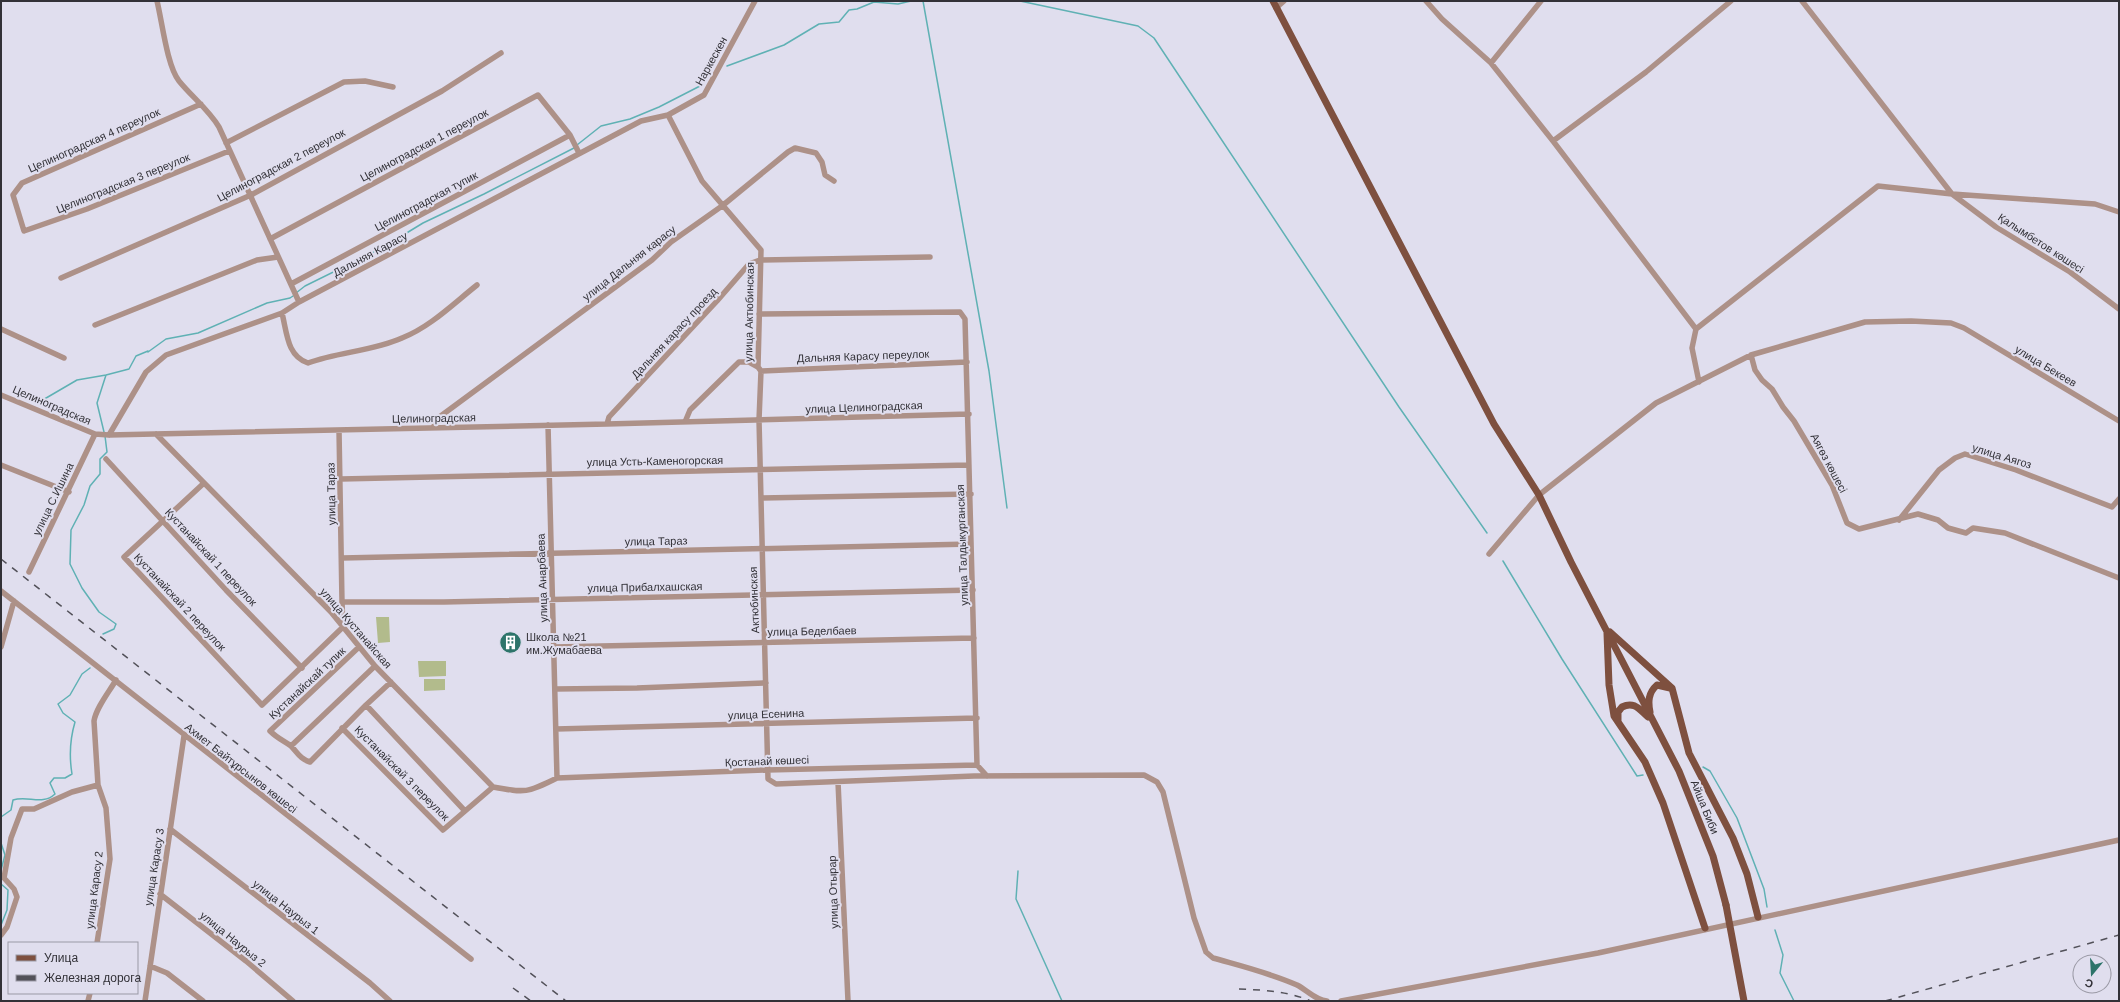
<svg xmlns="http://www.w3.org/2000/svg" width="2120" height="1002" font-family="Arial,sans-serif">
<rect width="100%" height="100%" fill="#e0deee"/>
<path fill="#b2bb8c" d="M 376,617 L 389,617 L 390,642 L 378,643 Z
M 418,661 L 446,661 L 446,676 L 419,677 Z
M 424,679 L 445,679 L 445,690 L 424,691 Z"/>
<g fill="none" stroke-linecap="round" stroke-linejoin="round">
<path stroke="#5fb1b4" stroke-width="1.5" d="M 923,1 L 989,371 L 1007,508
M 1020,1 L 1138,26 L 1154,38 L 1399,407 L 1487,533
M 727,66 L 784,45 L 819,24 L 839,22 L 849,10 L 857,9 L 874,2 L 898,4 L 911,1
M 577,145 L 601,126 L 630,119 L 659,107 L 700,86 L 703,73 L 711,67
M 296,293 L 305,286 L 382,248 L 423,223 L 484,194 L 574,148
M 148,352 L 166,339 L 198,333 L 267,303 L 290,298 L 293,296
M 41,401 L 77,380 L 106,375
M 104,432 L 97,403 L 106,375 L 129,369 L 136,356 L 148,351
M 1503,561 L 1562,659 L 1637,776 L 1643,775
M 103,634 L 114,629 L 116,624 L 99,612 L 82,588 L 70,564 L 71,530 L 84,505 L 90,486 L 100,474 L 100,459 L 107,452 L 105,436
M 1703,767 L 1710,771 L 1737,818 L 1764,889 L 1767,907
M 1,817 L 11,810 L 13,800 C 28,795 42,806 55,794 L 50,783 L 54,778 L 65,778 L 72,774 C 69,756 70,739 75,722 L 63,713 L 58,704 L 70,695 L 82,674 L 90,668
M 1,843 L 5,855 L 1,870
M 1018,871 L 1016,899 L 1062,1001
M 1,884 L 8,890 L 7,910 L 1,925
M 1775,930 L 1783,955 L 1780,973 L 1794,1001"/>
<path stroke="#ad9188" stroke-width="5.5" d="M 157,1 C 162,21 167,66 179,81 C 192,97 208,109 219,127 L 299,302
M 1426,1 L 1442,19 L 1491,63 L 1553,141 L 1696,329 L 1878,186 L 1952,194 L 2095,204 L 2119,212
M 1802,1 L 1952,194 L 1996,227 L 2070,272 L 2119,309
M 1276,8 L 1284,1
M 1491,63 L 1541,1
M 201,104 L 22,183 L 13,195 L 24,231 L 87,209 L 229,151
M 668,115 L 702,181 L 761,250 L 758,367 L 761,371 L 759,420 L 768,779 L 776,784 L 974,776 L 1144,775 L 1157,782 L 1163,792 L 1194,918 L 1206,952 L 1213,958 C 1241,966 1270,973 1297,985 C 1307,990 1315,1000 1327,1001
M 1553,141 L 1646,72 L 1731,1
M 226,143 L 344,82 L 365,81 L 393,87
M 270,239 L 538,95 L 570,135 L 579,153
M 762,260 L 930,257
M 61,278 L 251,195 L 442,91 L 501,53
M 291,284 L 570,135
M 282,313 C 287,333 287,356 308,363 C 338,352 373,351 402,338 C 430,327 453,304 477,285
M 759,314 L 960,312 L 965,319 L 977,765 L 987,776
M 95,325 L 257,260 L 278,257
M 1,329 L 64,358
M 1696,329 L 1692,348 L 1699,382
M 1751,355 L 1755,370 L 1762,380 L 1772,389 L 1783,407 L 1794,421 L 1832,485 L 1847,523 L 1859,529 L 1918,514 L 1938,520 L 1948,528 L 1966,533 L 1973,528 L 2005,533 L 2119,578
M 761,371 L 967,362
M 1,395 L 95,434 L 109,435 L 607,424 L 969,414
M 685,422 L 690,410 L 739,362 L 749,362 L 758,367
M 607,424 L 609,417 L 717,301 L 749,264 L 760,260
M 548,425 L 557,778
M 433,428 L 438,418 L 652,260 L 671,242 L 722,206 L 788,152 L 795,148 L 816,153 L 822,162 L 825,175 L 834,181
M 339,430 L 342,602
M 156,434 L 331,612 L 375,666 L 493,787 C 526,793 527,793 557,778 L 767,770 L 977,765
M 109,435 L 146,372 L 166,355 L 282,313 L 299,302 L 641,121 L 668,115 L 704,95 L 755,1
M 106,459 L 226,590 L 302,668
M 1,465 L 69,492
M 341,479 L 969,465
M 204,483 L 124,557 L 262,705 L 343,627 L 342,602 L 444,602 L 973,590
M 761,498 L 971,494
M 1899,520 L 1939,470 L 1955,458 L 1965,454 L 2016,470 L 2112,507 L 2119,499
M 1489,554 L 1539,495 L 1656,403 L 1751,355 L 1865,322 L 1911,321 L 1951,323 L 1964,328 L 2119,421
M 342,558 L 971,544
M 29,572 L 95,434
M 1,591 L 471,959
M 1,647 L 14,601
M 359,647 L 270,731 C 277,738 284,741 291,746 C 298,753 300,759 310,762 L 366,705 L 391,682
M 554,647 L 974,638
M 555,689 L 637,688 L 766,683
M 366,705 L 465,811
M 342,728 L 443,830 L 493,787
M 556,729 L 977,718
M 291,746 L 375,666
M 838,782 L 848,1001
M 170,829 L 370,983 L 390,1001
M 160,894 L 246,961 L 293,1001
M 1,935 L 7,927 L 17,897 L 14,889 L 4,878 L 11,838 L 22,809 L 34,809 L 72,792 L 98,785
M 97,943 L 110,859 L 106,808 L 98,785 L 94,721 C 96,708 109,692 116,680
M 150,966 L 167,973 L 203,1001
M 88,1001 L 90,993
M 145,1001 L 184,736
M 1341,1001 L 1598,953 L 2119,840"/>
<path stroke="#7e503f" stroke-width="7" d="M 1273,1 L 1494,424 L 1539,495 L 1571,562 L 1679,771 L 1713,856 L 1726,905
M 1610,632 L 1672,688 L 1689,753 L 1733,838 L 1747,874 L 1758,917
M 1607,633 L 1609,685 L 1614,716 L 1645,762 L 1663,803 L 1705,928
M 1650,712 C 1648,702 1648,693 1657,685 L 1670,688
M 1618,721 L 1618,712 L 1622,707 C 1634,701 1639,709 1648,717"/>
<path stroke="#525159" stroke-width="1.5" stroke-dasharray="7 7" stroke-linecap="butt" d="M 1,559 L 566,1001
M 513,988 L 531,1001
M 1239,989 C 1264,990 1287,991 1311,1001
M 1885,1001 L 2119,935"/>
<path stroke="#7e503f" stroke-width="7" d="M 1726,905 L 1744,1001"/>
</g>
<defs>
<symbol id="building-disc" viewBox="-11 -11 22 22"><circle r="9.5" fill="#2d746a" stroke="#e0deee"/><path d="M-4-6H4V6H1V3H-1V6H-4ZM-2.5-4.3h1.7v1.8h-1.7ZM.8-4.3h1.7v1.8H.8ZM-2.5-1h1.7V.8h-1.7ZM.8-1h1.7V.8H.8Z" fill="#fff"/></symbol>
</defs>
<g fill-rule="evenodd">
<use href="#building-disc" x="498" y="630" width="25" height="25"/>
</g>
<g text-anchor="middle" stroke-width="4" stroke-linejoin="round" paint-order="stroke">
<g font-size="11" fill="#323137" stroke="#e0deee">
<text transform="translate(711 61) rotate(-61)" y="4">Наркескен</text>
<text transform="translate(94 140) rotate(-24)" y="4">Целиноградская 4 переулок</text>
<text transform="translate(424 145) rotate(-28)" y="4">Целиноградская 1 переулок</text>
<text transform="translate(281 165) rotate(-28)" y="4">Целиноградская 2 переулок</text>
<text transform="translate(123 183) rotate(-22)" y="4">Целиноградская 3 переулок</text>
<text transform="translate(426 201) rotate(-28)" y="4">Целиноградская тупик</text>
<text transform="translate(2041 243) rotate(33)" y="4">Қалымбетов көшесі</text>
<text transform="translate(370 254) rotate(-28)" y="4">Дальняя Карасу</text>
<text transform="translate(629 263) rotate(-38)" y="4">улица Дальняя карасу</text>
<text transform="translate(749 312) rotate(-89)" y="4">улица Актюбинская</text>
<text transform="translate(674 333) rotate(-47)" y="4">Дальняя карасу проезд</text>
<text transform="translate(863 356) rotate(-2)" y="4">Дальняя Карасу переулок</text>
<text transform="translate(2046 366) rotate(31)" y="4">улица Бекеев</text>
<text transform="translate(52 405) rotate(23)" y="4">Целиноградская</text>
<text transform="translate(864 407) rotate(-2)" y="4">улица Целиноградская</text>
<text transform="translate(434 418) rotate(-1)" y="4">Целиноградская</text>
<text transform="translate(2002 456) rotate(17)" y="4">улица Аягоз</text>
<text transform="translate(655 461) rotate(-1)" y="4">улица Усть-Каменогорская</text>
<text transform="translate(1829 463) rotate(62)" y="4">Аягөз көшесі</text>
<text transform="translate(331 494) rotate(-91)" y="4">улица Тараз</text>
<text transform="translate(53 499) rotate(-64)" y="4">улица С.Ишина</text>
<text transform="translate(656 541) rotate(-1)" y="4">улица Тараз</text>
<text transform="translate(962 545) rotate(-92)" y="4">улица Талдыкурганская</text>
<text transform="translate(211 557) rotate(47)" y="4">Кустанайскай 1 переулок</text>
<text transform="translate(542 578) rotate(-92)" y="4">улица Анарбаева</text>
<text transform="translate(645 587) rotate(-1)" y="4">улица Прибалхашская</text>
<text transform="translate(754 600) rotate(-92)" y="4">Актюбинская</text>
<text transform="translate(180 602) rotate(47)" y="4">Кустанайскай 2 переулок</text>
<text transform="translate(356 628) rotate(49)" y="4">улица Кустанайская</text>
<text transform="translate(812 631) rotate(-1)" y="4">улица Беделбаев</text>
<text transform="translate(307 683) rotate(-43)" y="4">Кустанайскай тупик</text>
<text transform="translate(766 714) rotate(-2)" y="4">улица Есенина</text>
<text transform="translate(767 761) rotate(-2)" y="4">Қостанай көшесі</text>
<text transform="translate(241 768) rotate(38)" y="4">Ахмет Байтұрсынов көшесі</text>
<text transform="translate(402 773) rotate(45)" y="4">Кустанайскай 3 переулок</text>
<text transform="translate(1705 807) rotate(68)" y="4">Айша Биби</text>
<text transform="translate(154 867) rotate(-81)" y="4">улица Карасу 3</text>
<text transform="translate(94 890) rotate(-83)" y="4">улица Карасу 2</text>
<text transform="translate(833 892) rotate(-92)" y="4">улица Отырар</text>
<text transform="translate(286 907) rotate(38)" y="4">улица Наурыз 1</text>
<text transform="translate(233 939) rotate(39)" y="4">улица Наурыз 2</text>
</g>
<g font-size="11" fill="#323137" stroke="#e0deee" text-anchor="start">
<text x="526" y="641">Школа №21<tspan x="526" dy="13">им.Жумабаева</tspan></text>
</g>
</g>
<rect width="2120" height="1002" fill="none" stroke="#323137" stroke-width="4"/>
<rect x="8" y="942" width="130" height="52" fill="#e0deee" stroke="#9a99a5"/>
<rect x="16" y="955" width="20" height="6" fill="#7e503f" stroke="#9a99a5"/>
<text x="44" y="962" font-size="12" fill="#323137">Улица</text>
<rect x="16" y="975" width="20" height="6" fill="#525159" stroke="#9a99a5"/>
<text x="44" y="982" font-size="12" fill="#323137">Железная дорога</text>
<g transform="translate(2092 974) rotate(198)"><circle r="19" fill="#e0deee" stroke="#9a99a5"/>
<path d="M0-3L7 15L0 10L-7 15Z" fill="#2d746a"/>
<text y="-6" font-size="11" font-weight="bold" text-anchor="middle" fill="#323137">С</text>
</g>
</svg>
